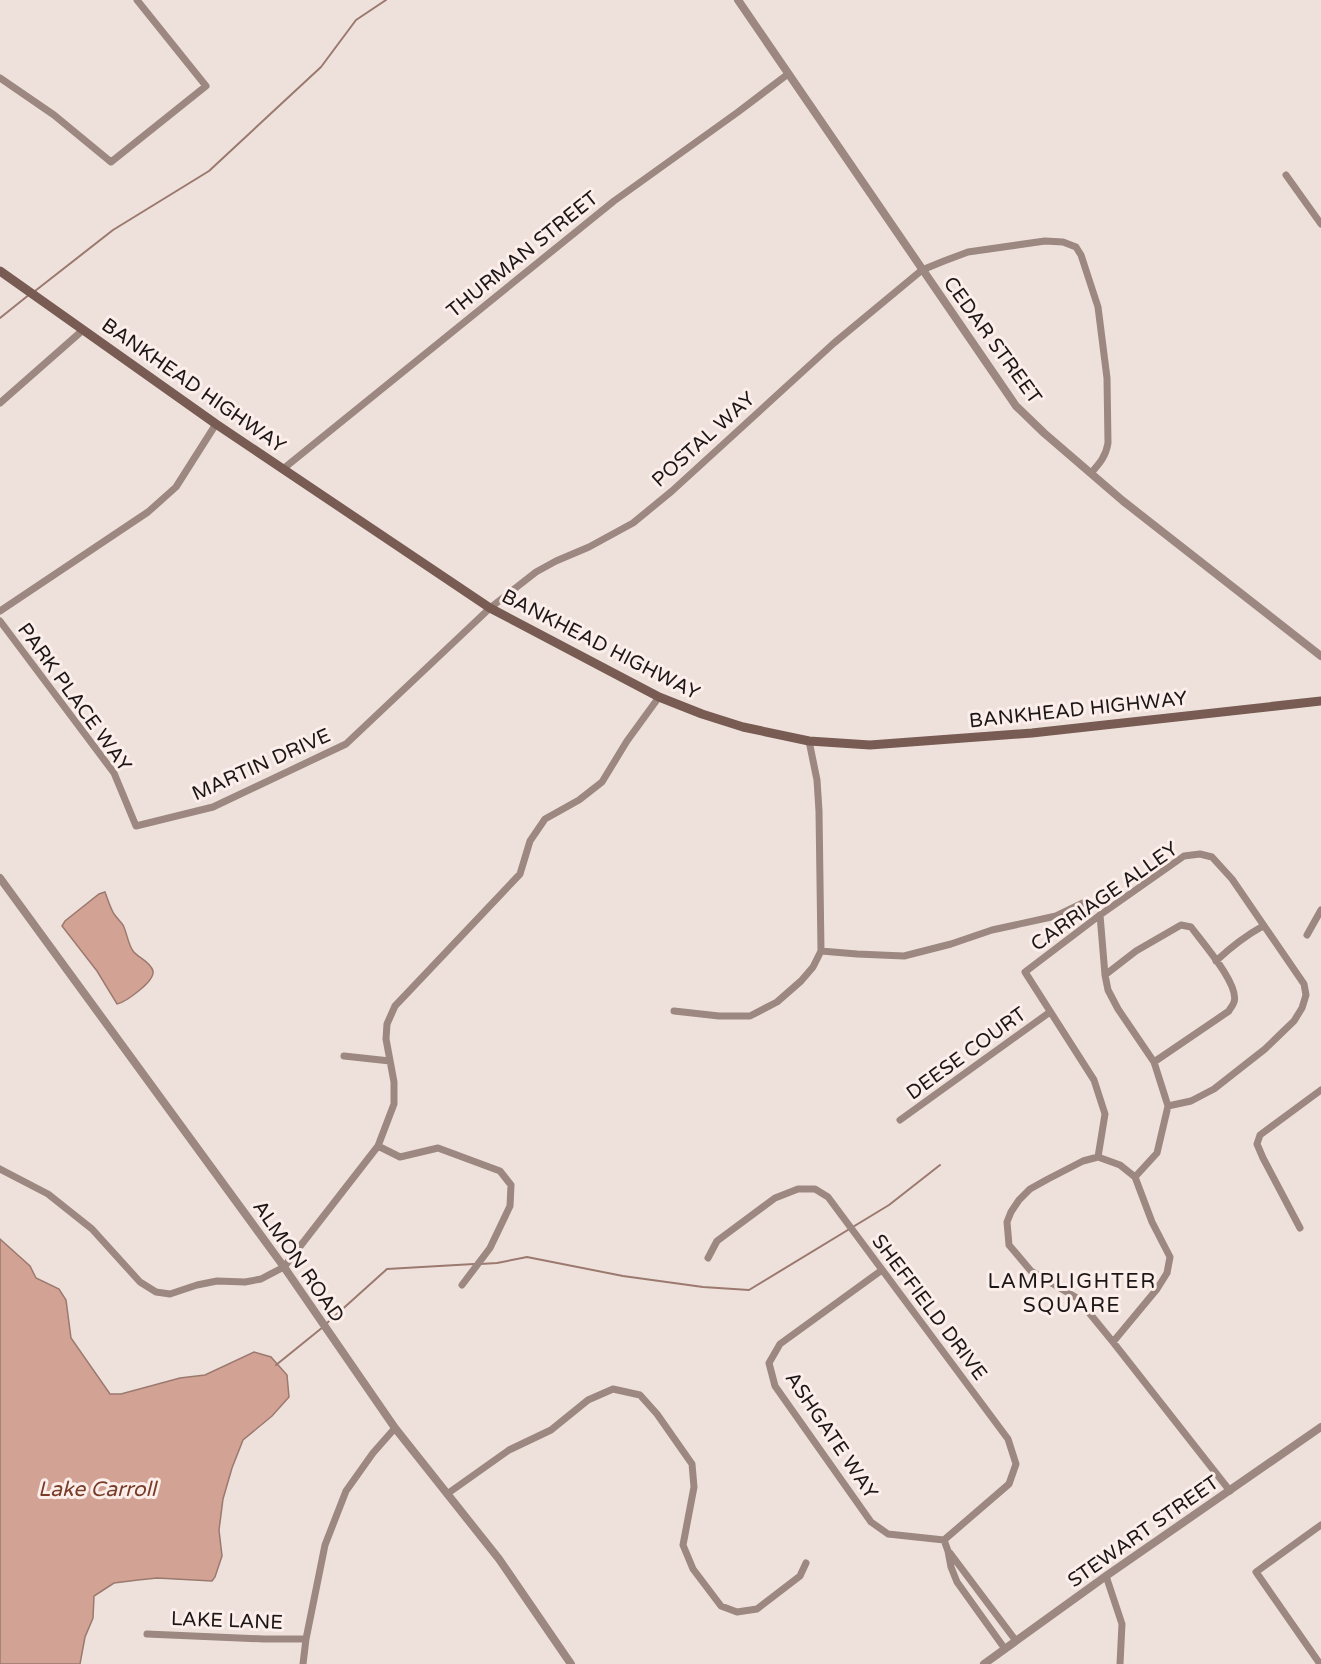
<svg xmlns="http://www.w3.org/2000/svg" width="1321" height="1664" font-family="'Varela Round',sans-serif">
<rect width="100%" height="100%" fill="#eee1dc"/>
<path fill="#d2a394" stroke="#9b796e" stroke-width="1.5" d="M 105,892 C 108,900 110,907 114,914 C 117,918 120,921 123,925 C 127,933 128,944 133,951 C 138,958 150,961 153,971 C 155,981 126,1002 117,1004 L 97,971 L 62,926 L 65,921 L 99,894 Z
M 0,1239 L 30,1266 L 36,1278 L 59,1289 L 66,1300 L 71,1338 L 110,1394 L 121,1394 L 180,1378 L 205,1375 L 254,1352 L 271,1357 L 287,1375 L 289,1397 L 272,1416 L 243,1440 L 232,1468 L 223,1499 L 219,1530 L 222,1556 L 215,1577 L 212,1581 L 157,1578 L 138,1580 L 114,1583 L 94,1596 L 93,1618 L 85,1637 L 80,1664 L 0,1664 Z"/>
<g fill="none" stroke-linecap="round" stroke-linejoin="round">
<path stroke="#9b796e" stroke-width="2" d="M 35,291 L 113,230 L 209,171 L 321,67 L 356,20 L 386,0
M 0,318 L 30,294
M 480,1264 L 497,1263 L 527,1257 L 623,1276 L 703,1287 L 749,1290 L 889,1205 L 940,1165
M 327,1323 L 387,1269 L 474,1264
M 276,1365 L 323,1327"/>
<path stroke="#9c8781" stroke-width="7" d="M 0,78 L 54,115 L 111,162 L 206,86 L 137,0
M 1286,175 L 1321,224
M 0,403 L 83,330
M 283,469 L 614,201 L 738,112 L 788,74
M 0,611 L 148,512 L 176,487 L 216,424
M 0,621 L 114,773 L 136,826 L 213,807 L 346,744 L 490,608 L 536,572 L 556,561 L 589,547 L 633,523 L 672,491 L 834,343 L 922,270 L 944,261 L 968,252 L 1045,241 L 1063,242 L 1076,247 L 1081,255 L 1098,307 L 1107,378 L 1108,443 C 1106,456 1100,463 1091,473
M 1100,915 L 1105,975 L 1108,990 L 1118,1009 L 1154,1062 L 1168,1106 L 1157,1153 L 1135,1177
M 1307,935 L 1321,910
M 821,951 L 857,954 L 904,956 L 951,944 L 992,930 L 1056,916 L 1083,903
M 1216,961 C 1231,947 1245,936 1263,926
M 1105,975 L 1136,951 L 1181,925 L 1191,927 C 1202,942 1240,985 1234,1002 C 1233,1006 1230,1008 1229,1011 L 1154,1062
M 674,1011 L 719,1016 L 750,1016 L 777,1002 L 801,981 L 813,967 L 821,951 L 819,811 L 817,780 L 809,741
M 344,1056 L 390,1061
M 900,1120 L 1050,1012
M 378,1146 L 400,1157 L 438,1148 L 500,1171 L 511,1185 L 510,1206 L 490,1248 L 462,1285
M 1098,1157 L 1105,1114 L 1094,1080 L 1025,972 L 1100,915 L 1184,856 L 1200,854 L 1212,857 L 1232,879 L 1304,984 L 1306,995 L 1302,1008 L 1294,1021 L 1265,1049 L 1214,1089 L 1191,1101 L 1168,1106
M 0,1169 L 48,1194 L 92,1229 L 140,1282 L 156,1292 L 170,1294 L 197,1285 L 217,1281 L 245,1282 L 261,1279 L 284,1267 L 378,1146 L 394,1104 L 394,1082 L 386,1039 L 387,1024 L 395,1006 L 520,874 L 530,841 L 545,819 L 579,800 L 602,782 L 627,741 L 659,697
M 1300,1228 L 1263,1158 L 1257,1144 L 1260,1135 L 1321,1090
M 708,1258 L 717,1241 L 775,1198 L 798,1189 L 815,1189 L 828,1197 L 1008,1439 L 1016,1464 L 1009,1484 L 944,1540 L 948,1551 L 951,1567 L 957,1582 L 1005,1649
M 882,1270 L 780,1344 L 769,1363 L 775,1386 L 871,1522 L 888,1534 L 944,1540
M 1113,1342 L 1157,1289 L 1167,1273 L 1170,1257 L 1152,1222 L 1135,1177 L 1120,1165 L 1098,1157 L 1083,1161 L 1048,1179 L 1030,1189 L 1019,1200 L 1011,1212 L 1007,1222 L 1009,1245 L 1031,1271 L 1077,1298 L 1113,1342 L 1230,1491
M 447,1494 L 509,1450 L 551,1430 L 588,1400 L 613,1389 L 640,1395 L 657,1414 L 692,1464 L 694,1487 L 683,1545 L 693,1569 L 721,1606 L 737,1612 L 757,1609 L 800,1576 L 806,1563
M 950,1553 L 1016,1641
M 1106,1576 L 1122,1624 L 1120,1664
M 147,1634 L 264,1639 L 306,1639
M 303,1664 L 306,1639 L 325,1545 L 346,1491 L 373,1453 L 395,1428
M 1320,1664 L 1256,1572 L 1321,1525"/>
<path stroke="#9c8781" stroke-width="8" d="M 738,0 L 1016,406 L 1044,433 L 1123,501 L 1321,656
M 0,878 L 284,1267 L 395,1428 L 499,1559 L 571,1664
M 984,1664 L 1106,1576 L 1321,1427"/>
<path stroke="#785b52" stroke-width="9" d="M 0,271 L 216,424 L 490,608 L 659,697 L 702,714 L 743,727 L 809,741 L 870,745 L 1032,733 L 1321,701"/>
</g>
<g text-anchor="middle" stroke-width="6" stroke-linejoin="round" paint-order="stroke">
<g font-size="20" fill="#1c1716" stroke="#fceeea">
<text transform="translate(522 254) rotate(-39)" y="7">THURMAN STREET</text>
<text transform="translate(993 340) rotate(54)" y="7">CEDAR STREET</text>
<text transform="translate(194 385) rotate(35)" y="7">BANKHEAD HIGHWAY</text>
<text transform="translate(703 439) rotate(-42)" y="7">POSTAL WAY</text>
<text transform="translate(601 644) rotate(27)" y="7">BANKHEAD HIGHWAY</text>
<text transform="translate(75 697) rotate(54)" y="7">PARK PLACE WAY</text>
<text transform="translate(1078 709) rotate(-6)" y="7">BANKHEAD HIGHWAY</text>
<text transform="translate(261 764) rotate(-24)" y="7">MARTIN DRIVE</text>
<text transform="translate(1104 896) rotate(-35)" y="7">CARRIAGE ALLEY</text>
<text transform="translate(966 1053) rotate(-36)" y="7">DEESE COURT</text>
<text transform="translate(299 1261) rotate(55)" y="7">ALMON ROAD</text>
<text transform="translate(930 1307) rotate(53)" y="7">SHEFFIELD DRIVE</text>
<text transform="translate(832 1435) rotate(56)" y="7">ASHGATE WAY</text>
<text transform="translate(1143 1531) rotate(-35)" y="7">STEWART STREET</text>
<text transform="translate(227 1620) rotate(2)" y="7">LAKE LANE</text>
</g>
<g font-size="21" letter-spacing="1.5" fill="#1c1716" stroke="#fceeea">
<text x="1072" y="1288">LAMPLIGHTER<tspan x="1072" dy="24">SQUARE</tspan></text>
</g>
<g font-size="21" font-style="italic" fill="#793c28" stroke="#fceeea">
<text x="97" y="1496">Lake Carroll</text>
</g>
</g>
</svg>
